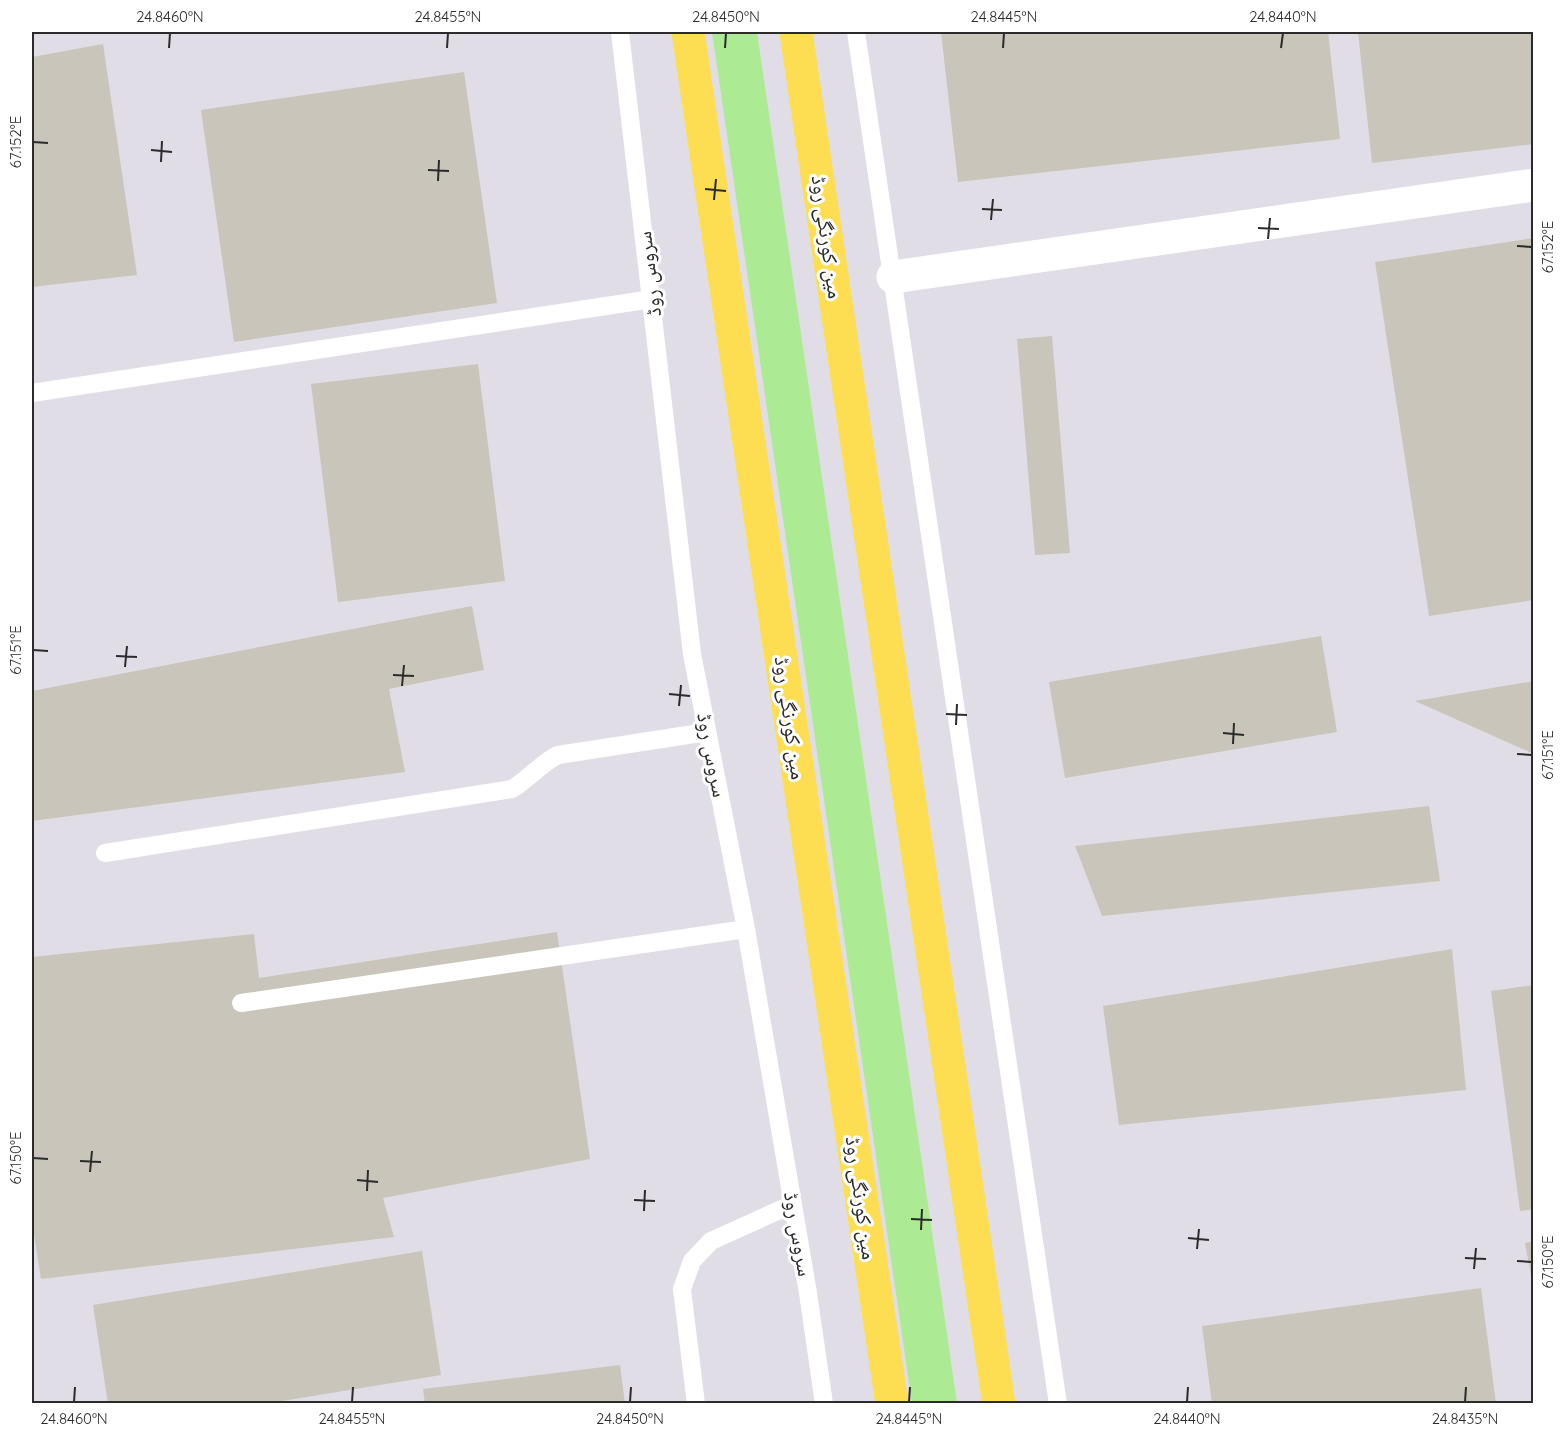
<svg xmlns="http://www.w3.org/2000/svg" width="1565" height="1435" font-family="Quicksand,'Noto Naskh Arabic',sans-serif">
<rect width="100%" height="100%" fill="#eee7dc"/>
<path fill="#e0dde6" d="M 32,32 L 1533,32 L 1533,1403 L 32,1403 Z"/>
<path fill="#acea94" d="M 712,32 L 757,32 L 957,1403 L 912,1403 Z"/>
<path fill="#c9c5bb" d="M 941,32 L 1328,32 L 1340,139 L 958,182 Z
M 1358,32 L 1534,32 L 1534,144 L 1372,163 Z
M 103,44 L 137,275 L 32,287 L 32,57 Z
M 464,72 L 497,303 L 234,342 L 201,110 Z
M 1534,238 L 1534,600 L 1429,616 L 1375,262 Z
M 1052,336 L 1070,553 L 1035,555 L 1017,339 Z
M 478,364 L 505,581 L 338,602 L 311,384 Z
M 472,606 L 484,670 L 389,689 L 405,772 L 32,821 L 32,691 Z
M 1321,636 L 1337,732 L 1065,778 L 1049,682 Z
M 1534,681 L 1534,754 L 1415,701 Z
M 1429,806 L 1440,881 L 1102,916 L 1075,846 Z
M 557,932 L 590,1159 L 383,1198 L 394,1237 L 41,1279 L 32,1222 L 32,957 L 254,934 L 259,978 Z
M 1452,949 L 1466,1090 L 1119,1125 L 1103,1006 Z
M 1534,985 L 1534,1209 L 1520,1211 L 1491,991 Z
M 1534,1241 L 1534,1281 L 1532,1281 L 1525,1243 Z
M 422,1251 L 441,1375 L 264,1404 L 108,1404 L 93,1305 Z
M 1481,1288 L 1496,1404 L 1212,1404 L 1202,1326 Z
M 620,1365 L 625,1404 L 425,1404 L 423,1389 Z"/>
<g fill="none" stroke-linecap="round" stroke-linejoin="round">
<path stroke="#fff" stroke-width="18" d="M 620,32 L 692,654 L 746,929 L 808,1293 L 824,1404
M 856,32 L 1058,1404
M 32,393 L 652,299
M 105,853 L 512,789 C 529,779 541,763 558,755 L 707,732
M 241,1003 L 746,929
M 696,1404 L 682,1289 L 692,1261 L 711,1241 L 793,1204"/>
<path stroke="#fff" stroke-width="33" d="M 893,277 L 1534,185"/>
<path stroke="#fdde52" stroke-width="33" d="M 688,32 L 892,1404
M 796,32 L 999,1404"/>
</g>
<path fill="none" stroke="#2b2b2b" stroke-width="2" d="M 169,48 L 170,33M 447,48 L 448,33M 725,48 L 726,33M 1003,48 L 1004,33M 1281,48 L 1283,33M 33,142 L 48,143M 151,150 L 172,152M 161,162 L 162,141M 428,170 L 449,171M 438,181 L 439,160M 705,189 L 726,191M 714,200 L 716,179M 982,209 L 1002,210M 991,220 L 993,199M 1258,228 L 1279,229M 1268,239 L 1270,218M 1517,246 L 1532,247M 33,650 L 48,651M 116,656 L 137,657M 125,667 L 127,646M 393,675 L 414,676M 402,686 L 404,665M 669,694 L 690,696M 679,706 L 681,685M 946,714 L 967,715M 956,725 L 957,704M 1223,733 L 1244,735M 1233,744 L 1234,723M 1517,754 L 1532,755M 33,1158 L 48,1159M 80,1161 L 101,1162M 90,1172 L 92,1151M 357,1180 L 378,1182M 367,1191 L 368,1170M 634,1200 L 655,1201M 644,1211 L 645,1190M 911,1219 L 932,1220M 921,1230 L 922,1209M 1188,1238 L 1209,1240M 1197,1249 L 1199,1229M 1465,1258 L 1486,1259M 1517,1261 L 1532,1262M 1474,1269 L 1476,1248M 74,1402 L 75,1387M 352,1402 L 353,1387M 630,1402 L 631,1387M 909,1402 L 910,1387M 1187,1402 L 1188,1387M 1465,1402 L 1466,1387"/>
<g text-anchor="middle" stroke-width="6" stroke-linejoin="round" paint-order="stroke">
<g font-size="21" fill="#2b2b2b" stroke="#fff">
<text transform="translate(827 237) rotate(82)" y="7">مین کورنگی روڈ</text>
<text transform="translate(649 274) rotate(-97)" y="7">سروس روڈ</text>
<text transform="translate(790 718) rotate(82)" y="7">مین کورنگی روڈ</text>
<text transform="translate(712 755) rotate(79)" y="7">سروس روڈ</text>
<text transform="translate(861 1198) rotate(82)" y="7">مین کورنگی روڈ</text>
<text transform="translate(798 1234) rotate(80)" y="7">سروس روڈ</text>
</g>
</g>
<rect width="1565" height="1435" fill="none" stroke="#ffffff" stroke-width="66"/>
<rect x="33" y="33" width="1499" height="1369" fill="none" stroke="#2b2b2b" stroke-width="2"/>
<g font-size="15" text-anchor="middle" fill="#2b2b2b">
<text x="170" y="22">24.8460°N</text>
<text x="448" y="22">24.8455°N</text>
<text x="726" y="22">24.8450°N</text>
<text x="1004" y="22">24.8445°N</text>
<text x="1283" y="22">24.8440°N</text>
<text transform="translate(16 142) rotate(-90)" y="5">67.152°E</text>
<text transform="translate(1548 247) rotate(-90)" y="5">67.152°E</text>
<text transform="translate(16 650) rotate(-90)" y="5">67.151°E</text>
<text transform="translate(1548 755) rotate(-90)" y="5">67.151°E</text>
<text transform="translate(16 1158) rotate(-90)" y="5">67.150°E</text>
<text transform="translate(1548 1262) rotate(-90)" y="5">67.150°E</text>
<text x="74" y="1424">24.8460°N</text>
<text x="352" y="1424">24.8455°N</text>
<text x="630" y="1424">24.8450°N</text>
<text x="909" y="1424">24.8445°N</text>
<text x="1187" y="1424">24.8440°N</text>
<text x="1465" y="1424">24.8435°N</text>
</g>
</svg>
